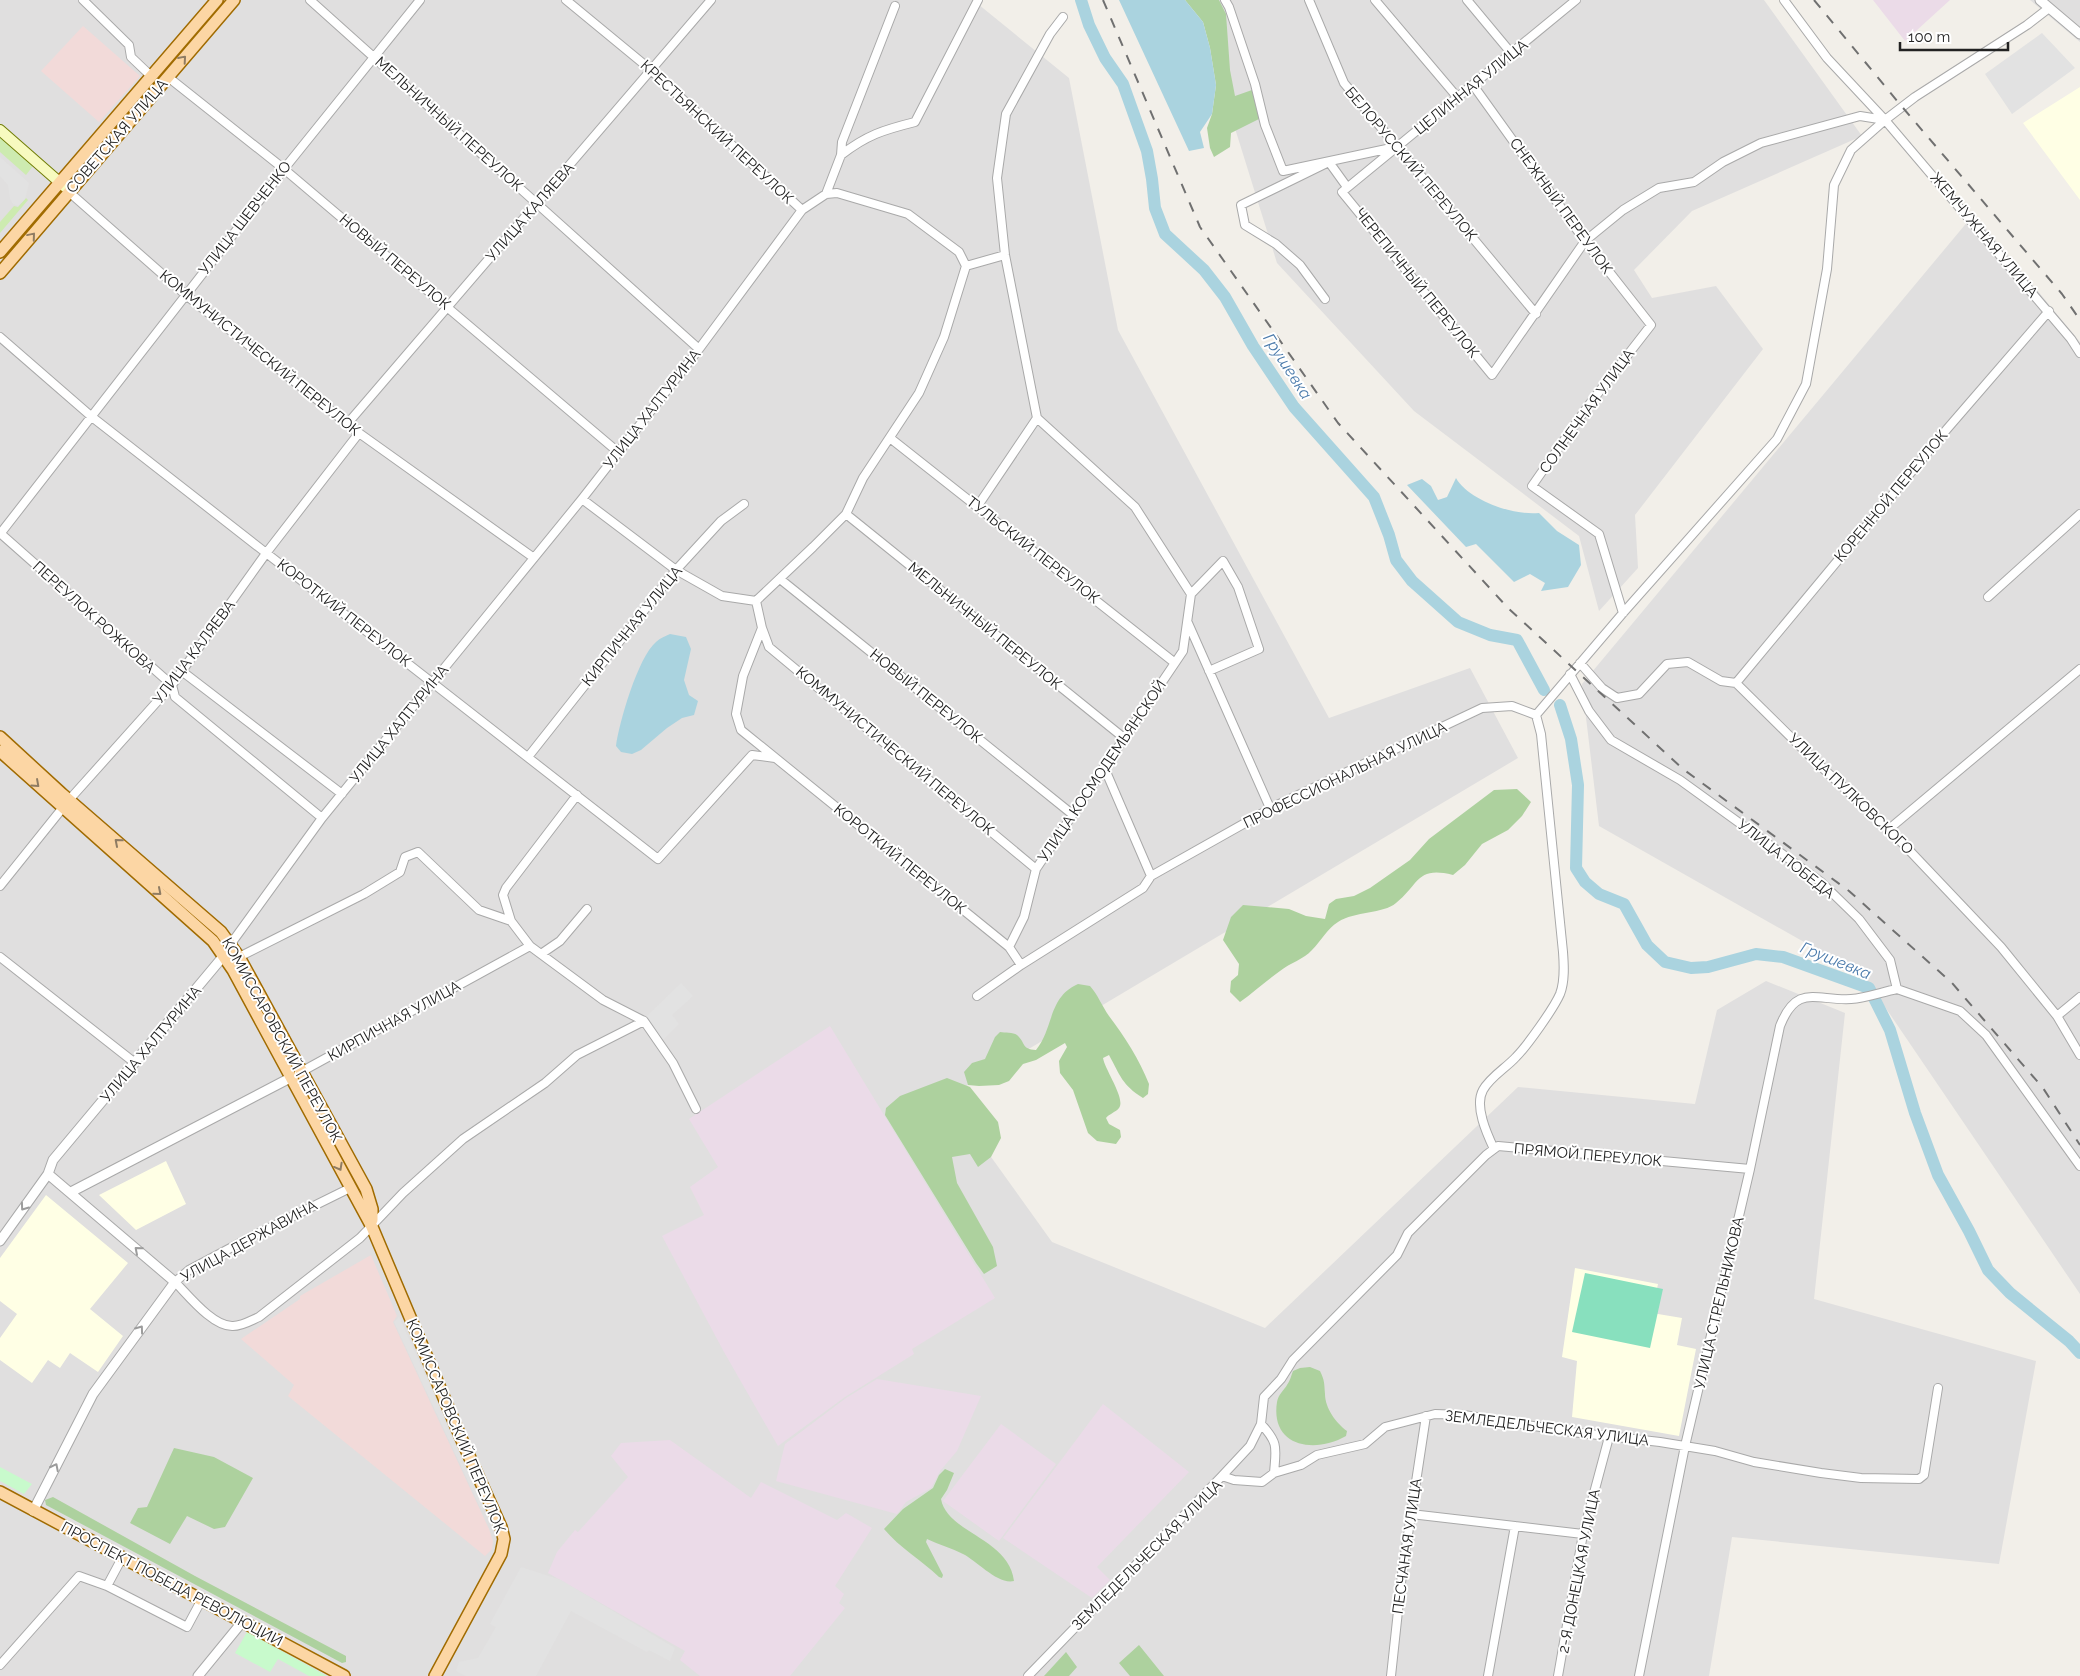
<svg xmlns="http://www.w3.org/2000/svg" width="2080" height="1676" font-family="Raleway,sans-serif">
<rect width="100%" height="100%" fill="#f2efe9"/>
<path fill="#e0dfdf" d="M 0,0 L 973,0 L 1069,78 L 1118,330 L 1329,718 L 1470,668 L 1518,758 L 948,1097 L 1052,1242 L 1265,1328 L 1518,1087 L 1695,1104 L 1717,1010 L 1766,981 L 1845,1013 L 1814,1299 L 2036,1361 L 1999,1564 L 1732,1537 L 1709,1676 L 0,1676 Z
M 1213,0 L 1764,0 L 1862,136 L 1692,211 L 1634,270 L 1652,298 L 1716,286 L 1763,349 L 1635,515 L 1638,568 L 1599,611 L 1579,536 L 1414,411 L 1277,263 L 1228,106 Z
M 2030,0 L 2080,0 L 2080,42 Z
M 1974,214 L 2080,342 L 2080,1294 L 1864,976 L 1599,826 L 1582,684 Z"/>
<path fill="#f2dad9" d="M 83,26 L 140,76 L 99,122 L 41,71 Z
M 371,1255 L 397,1316 L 393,1322 L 489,1529 L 493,1541 L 492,1549 L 485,1556 L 288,1396 L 294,1385 L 241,1339 L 300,1299 L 300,1296 Z"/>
<path fill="#ebdbe8" d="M 1873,0 L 1950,0 L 1905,41 Z
M 830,1026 L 995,1298 L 912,1349 L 914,1354 L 845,1397 L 778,1446 L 724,1352 L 662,1236 L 704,1215 L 690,1187 L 718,1167 L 689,1119 Z
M 877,1379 L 981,1396 L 957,1451 L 940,1471 L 931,1488 L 906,1502 L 897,1514 L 776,1481 L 785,1444 L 846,1398 Z
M 1103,1404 L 1189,1472 L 1097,1567 L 1110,1580 L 1092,1598 L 1003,1538 Z
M 1001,1424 L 1056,1464 L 999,1541 L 943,1501 Z
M 670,1440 L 751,1498 L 761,1482 L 837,1520 L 846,1513 L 872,1528 L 835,1586 L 844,1594 L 839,1603 L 845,1608 L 790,1676 L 700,1676 L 680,1660 L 685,1651 L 548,1573 L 557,1552 L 575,1530 L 578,1532 L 628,1477 L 611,1456 L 621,1443 Z"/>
<path fill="#ffffe5" d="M 2080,87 L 2080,200 L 2023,123 Z
M 166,1161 L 186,1204 L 136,1230 L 99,1195 Z
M 46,1195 L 128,1263 L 90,1309 L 123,1336 L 98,1372 L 70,1353 L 60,1368 L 48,1360 L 32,1383 L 0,1360 L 0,1338 L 17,1314 L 0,1301 L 0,1258 Z
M 1575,1268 L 1658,1284 L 1652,1313 L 1682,1318 L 1677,1345 L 1696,1349 L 1679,1436 L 1572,1417 L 1577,1361 L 1562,1357 Z"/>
<path fill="#cdebb0" d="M 0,137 L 33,166 L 26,175 L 0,152 Z
M 26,198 L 28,200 L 0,233 L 0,222 L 14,206 L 18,207 Z"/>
<path fill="#add19e" d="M 1185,0 L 1219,0 L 1226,14 L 1230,70 L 1235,96 L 1252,90 L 1259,119 L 1231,133 L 1230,147 L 1214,157 L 1210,148 L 1207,128 L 1212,114 L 1216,85 L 1210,48 L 1203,22 Z
M 1517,789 L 1531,802 L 1522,816 L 1508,830 L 1482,844 L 1465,865 L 1453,875 C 1416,866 1420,884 1396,903 C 1383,914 1355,911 1338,922 C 1327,929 1321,941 1312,950 C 1304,959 1290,963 1280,971 C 1266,981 1254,992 1240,1002 L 1230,992 L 1231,981 L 1238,975 L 1239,964 L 1223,940 L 1231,917 L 1243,905 L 1289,909 L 1306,916 L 1325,919 L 1329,904 L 1336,899 L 1354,896 L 1370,888 L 1410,860 L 1429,839 L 1494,790 Z
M 1078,984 L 1090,986 C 1098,995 1102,1006 1109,1016 C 1125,1037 1139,1059 1149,1084 L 1148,1094 L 1143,1098 C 1122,1085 1120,1075 1109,1055 L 1103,1058 C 1105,1070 1126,1099 1119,1108 C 1116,1112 1109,1114 1106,1118 L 1109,1124 L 1120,1130 L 1121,1137 L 1116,1144 L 1097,1141 L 1088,1133 L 1073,1090 L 1060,1073 L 1059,1061 L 1067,1047 L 1065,1043 L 1036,1060 L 1023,1064 L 1009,1081 L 999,1085 L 979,1086 L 968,1085 L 964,1072 L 972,1063 L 985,1059 L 995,1037 L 1000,1032 C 1005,1033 1013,1032 1017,1035 C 1026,1043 1021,1049 1036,1050 C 1054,1028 1048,997 1078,984 Z
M 947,1078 L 970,1087 L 998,1122 L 1001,1138 L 991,1157 L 978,1167 L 970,1154 L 952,1157 L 957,1183 L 993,1247 L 997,1266 L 984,1274 L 976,1263 L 885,1115 L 886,1108 L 900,1096 Z
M 1310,1367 L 1320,1371 C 1325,1381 1324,1384 1325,1394 C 1325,1408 1336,1423 1347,1431 L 1346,1436 C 1315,1454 1270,1447 1277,1402 C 1278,1395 1284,1390 1287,1385 C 1290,1381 1291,1376 1293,1371 L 1300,1368 Z
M 174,1448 L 214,1457 L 253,1478 L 225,1527 L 214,1529 L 187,1516 L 170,1544 L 130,1523 L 138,1508 L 147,1507 Z
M 945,1469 L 954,1473 L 947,1490 L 941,1499 C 947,1533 1009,1538 1014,1581 C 998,1585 977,1561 963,1554 C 952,1548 939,1545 927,1539 L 926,1542 L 943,1575 L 942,1578 L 939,1577 C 921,1560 900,1548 884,1529 L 903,1509 L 933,1488 L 939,1475 Z
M 53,1497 L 195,1576 L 346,1656 L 346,1662 L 342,1663 L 46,1505 L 45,1500 Z
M 1139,1645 L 1164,1676 L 1130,1676 L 1119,1663 Z
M 1066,1652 L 1077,1667 L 1069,1676 L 1044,1676 Z"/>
<path fill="#c8facc" d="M 0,1467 L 32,1484 L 24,1494 L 0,1481 Z
M 247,1632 L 327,1676 L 309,1676 L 278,1659 L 270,1672 L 235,1653 Z"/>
<path fill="#88e0be" d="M 1585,1273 L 1663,1289 L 1650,1348 L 1572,1332 Z"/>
<path fill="#e2e2e2" d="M 2042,33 L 2075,68 L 2012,114 L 1985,74 Z
M 0,157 L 29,183 L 25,199 L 18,206 L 13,204 L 10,199 L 8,185 L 0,176 Z
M 681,983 L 693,996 L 672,1015 L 679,1024 L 662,1041 L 644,1019 Z
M 399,1317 L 486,1508 L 481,1509 L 394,1322 Z
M 441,1374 L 505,1518 L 501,1519 L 439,1375 Z
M 521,1567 L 561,1580 L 675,1648 L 670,1661 L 649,1650 L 647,1652 L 571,1611 L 536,1676 L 466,1676 L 456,1671 L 459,1662 L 478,1658 L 496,1627 L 490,1624 Z"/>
<path fill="#aad3df" d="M 1119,0 L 1185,0 L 1203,22 L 1210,48 L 1216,85 L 1212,114 L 1200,132 L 1204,148 L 1189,151 Z
M 1456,478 C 1468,500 1514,516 1539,513 L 1557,531 L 1579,545 L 1581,565 L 1568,587 L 1541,591 L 1545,583 L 1530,574 L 1514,582 L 1476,544 L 1466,547 L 1407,485 L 1422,479 L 1431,486 L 1438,500 L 1447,497 Z
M 670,634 L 686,637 L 691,649 L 684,680 L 689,695 L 698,701 L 694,715 L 682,718 L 667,728 L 641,750 L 632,754 L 621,752 L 616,746 C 619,723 638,657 656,642 C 660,638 666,636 670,634 Z"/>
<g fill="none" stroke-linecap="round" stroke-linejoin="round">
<path stroke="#aad3df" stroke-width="12" d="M 1081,0 L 1089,25 L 1105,58 L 1123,84 L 1147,151 L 1152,179 L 1155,208 L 1165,234 L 1204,270 L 1225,297 L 1253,346 L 1294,407 L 1374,497 L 1389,535 L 1396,560 L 1412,581 L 1458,622 L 1490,635 L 1517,640 L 1544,690
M 1560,705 L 1571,739 L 1578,785 L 1576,868 L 1585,882 L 1599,894 L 1624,904 L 1647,945 L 1665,962 L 1691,968 L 1708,967 L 1756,954 L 1783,957 L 1869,988 L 1890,1030 L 1915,1113 L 1938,1175 L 1969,1231 L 1988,1270 L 2010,1293 L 2069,1341 L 2080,1353"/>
<defs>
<path id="minor" d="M 83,0 L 129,45 L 131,57 L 151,76
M 310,0 L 699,349
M 566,0 L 651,70 L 802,210
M 1225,0 L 1229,7 L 1255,84 L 1265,125 L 1283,171 L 1396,147
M 1309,0 L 1344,83 L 1536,314
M 1375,0 L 1458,98
M 1467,0 L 1512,54
M 1576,0 L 1342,192 L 1492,375 L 1585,241 L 1623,210 L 1659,188 L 1694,182 L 1723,162 L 1761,143 L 1860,116 L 1885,120
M 1784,0 L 1827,58 L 1885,120 L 2071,339 L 2080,353
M 168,77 L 284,169 L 618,452
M 1473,85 L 1585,241 L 1651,325 L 1588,406 L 1532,486 L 1599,534 L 1623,613
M 841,155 C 867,135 883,130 915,122 L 978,0
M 69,192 L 186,295 L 359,433 L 534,558
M 826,194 L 841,155 L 842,142 L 895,6
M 966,266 L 1005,255
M 1325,299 L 1300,265 L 1276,244 L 1245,225 L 1241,205 L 1329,162 L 1347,187
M 0,337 L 92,417 L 658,859 L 752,755 L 775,758
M 348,423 L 711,0
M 890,438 L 1175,663
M 582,499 L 676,570 L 722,596 L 756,601
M 977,507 L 1037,418
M 846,514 L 1124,738
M 0,533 L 172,685 L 175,697 L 322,818
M 0,534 L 284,169 L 420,0
M 780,579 L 1072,814
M 1191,594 L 1223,561 L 1238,587 L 1259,649 L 1209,671
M 1988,597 L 2080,514
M 756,601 L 762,628 L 743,676 L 736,714 L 741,730 L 1009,947 L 1021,965
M 1188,623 L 1270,808
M 762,628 L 769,647 L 1036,869
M 1580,663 L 1602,688 L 1617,698 L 1639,694 L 1667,664 L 1688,662 L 1721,681 L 1736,683 L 1815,761 L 1889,829 L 2001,947 L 2057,1016 L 2080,1055
M 183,672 L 342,794
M 1570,674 L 1589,711 L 1611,740 L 1680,780 L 1821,882 L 1859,919 L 1890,960 L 1897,989 L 1960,1011 L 1986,1035 L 2080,1166
M 1736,683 L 1947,429 L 2049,311
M 528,757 L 676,570 L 721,521 L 744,504
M 1104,767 L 1151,876
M 1889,829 L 2080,669
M 0,886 L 69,800 L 172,685 L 267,552 L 359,433
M 511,921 L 503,895 L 506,888 L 577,795
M 230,945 L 322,818 L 582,499 L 699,349 L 802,210 L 826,194 L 837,193 L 908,214 L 959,252 L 966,266 L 944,337 L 919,393 L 863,478 L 846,514 L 813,547 L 756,601
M 1009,947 L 1024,917 L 1036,869 L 1183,651 L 1191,594 L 1135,507 L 1037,418 L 1005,255 L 997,178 L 1006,114 L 1050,34 L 1063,17
M 541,954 L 560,941 L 587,909
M 0,957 L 135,1063
M 239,957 L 364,894 L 400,872 L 405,857 L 418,852 L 479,910 L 511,921 L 530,946 L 603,1000 L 644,1021 L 673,1063 L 696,1109
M 977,996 L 1021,965 L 1143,888 L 1151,876 L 1277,805 L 1482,708 L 1512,706 L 1536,715 L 1623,613 L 1777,439 L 1806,384 L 1827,269 L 1834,185 L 1851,150 L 1885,120 L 1915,97 L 2027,25 L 2049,8
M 2057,1016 L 2080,997
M 299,1073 L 530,946
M 1494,1149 C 1487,1134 1474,1106 1483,1090 C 1490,1077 1506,1068 1516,1057 C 1527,1046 1554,1008 1560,994 C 1565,981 1564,965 1563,952 L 1541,734 L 1536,715
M 350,1188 L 253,1236 L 189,1270 L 175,1282 C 188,1295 213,1327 233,1326 C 242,1326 250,1321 259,1317 L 360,1238 L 403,1193 L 463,1139 L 545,1083 L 577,1055 L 644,1021
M 1261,1424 C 1279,1443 1276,1448 1274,1473
M 1222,1476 L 1250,1446 L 1261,1424 L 1264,1397 L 1281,1379 L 1293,1360 L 1397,1255 L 1408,1233 L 1486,1155 L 1498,1146 L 1750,1169
M 1411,1514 L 1583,1534
M 107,1586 L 122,1558
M 0,1665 L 79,1576 L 107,1586 L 187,1627 L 202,1599
M 1028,1676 L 1222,1476 L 1234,1480 L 1262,1482 L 1274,1473 L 1301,1465 L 1317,1455 L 1365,1444 L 1385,1427 L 1435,1414 L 1464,1415 L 1572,1432 L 1660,1442 L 1715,1451 L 1754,1462 L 1821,1473 L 1861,1478 L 1919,1479 L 1924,1475 L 1938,1388
M 1391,1676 L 1402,1574 L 1426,1416
M 1488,1676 L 1515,1526
M 1558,1676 L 1583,1534 L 1609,1437
M 1639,1676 L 1685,1446 L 1750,1169 L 1780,1026 C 1797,983 1816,1001 1851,999 C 1866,998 1882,992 1897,989"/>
<path id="tertiary" d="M 2040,0 L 2080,34
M 71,1192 L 290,1078
M 0,1241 L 48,1174 L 53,1160 L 226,953
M 33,1511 L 93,1394 L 175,1282 L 48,1174
M 198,1676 L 243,1621"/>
<path id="secondary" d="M 0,130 L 65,187"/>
<path id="primary" d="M 0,252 L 217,0
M 0,273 L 234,0
M 0,737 L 62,794 L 221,932 L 239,957 L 366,1189 L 372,1209 L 372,1220
M 0,751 L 213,941 L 233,970 L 372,1227 L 461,1438 L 501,1527 L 504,1539 L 501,1554 L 435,1676
M 0,1492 L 344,1676"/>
</defs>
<use href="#minor" stroke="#a9a9a9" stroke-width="10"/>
<use href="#tertiary" stroke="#a9a9a9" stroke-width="11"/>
<use href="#secondary" stroke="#707d05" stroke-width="12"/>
<use href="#primary" stroke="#a06b00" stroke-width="14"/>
<use href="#minor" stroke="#fff" stroke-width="8"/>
<use href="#tertiary" stroke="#fff" stroke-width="9"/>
<use href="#secondary" stroke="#f7fabf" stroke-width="10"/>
<use href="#primary" stroke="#fcd6a4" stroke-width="11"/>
<path stroke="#707070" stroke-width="2" stroke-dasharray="10 10" stroke-linecap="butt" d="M 1103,0 L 1200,227 L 1338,423 L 1508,608 L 1683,769 L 1849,891 L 1952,983 L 2043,1088 L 2080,1145
M 1814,0 L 1898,102 L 2062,294 L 2080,320"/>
</g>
<defs><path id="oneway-chevron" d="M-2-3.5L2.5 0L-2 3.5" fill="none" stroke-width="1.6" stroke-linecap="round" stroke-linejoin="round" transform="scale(1.25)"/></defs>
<g stroke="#8f7c63">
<use href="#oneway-chevron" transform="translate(183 59) rotate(-49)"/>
<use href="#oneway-chevron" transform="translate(32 236) rotate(-50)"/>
<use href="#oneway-chevron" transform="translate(36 784) rotate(42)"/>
<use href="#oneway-chevron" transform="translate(118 842) rotate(-139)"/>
<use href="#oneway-chevron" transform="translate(158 892) rotate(41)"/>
<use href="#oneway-chevron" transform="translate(339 1167) rotate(61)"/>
</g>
<g stroke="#9c9c9c">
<use href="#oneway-chevron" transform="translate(24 1207) rotate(126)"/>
<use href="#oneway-chevron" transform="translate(138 1250) rotate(-139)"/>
<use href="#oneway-chevron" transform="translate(140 1329) rotate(-54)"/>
<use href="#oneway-chevron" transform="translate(55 1467) rotate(-63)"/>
</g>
<g text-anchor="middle" stroke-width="4" stroke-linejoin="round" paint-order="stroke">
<g font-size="15" fill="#222" stroke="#fff">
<text transform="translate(1471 87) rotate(-39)" y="5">ЦЕЛИННАЯ УЛИЦА</text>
<text transform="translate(449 124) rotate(42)" y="5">МЕЛЬНИЧНЫЙ ПЕРЕУЛОК</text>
<text transform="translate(717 132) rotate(43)" y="5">КРЕСТЬЯНСКИЙ ПЕРЕУЛОК</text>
<text transform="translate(117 136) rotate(-49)" y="5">СОВЕТСКАЯ УЛИЦА</text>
<text transform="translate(1411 164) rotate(50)" y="5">БЕЛОРУССКИЙ ПЕРЕУЛОК</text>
<text transform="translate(1561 206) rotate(54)" y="5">СНЕЖНЫЙ ПЕРЕУЛОК</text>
<text transform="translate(530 212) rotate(-49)" y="5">УЛИЦА КАЛЯЕВА</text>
<text transform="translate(245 218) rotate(-52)" y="5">УЛИЦА ШЕВЧЕНКО</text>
<text transform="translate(1984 235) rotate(50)" y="5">ЖЕМЧУЖНАЯ УЛИЦА</text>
<text transform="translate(395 262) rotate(40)" y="5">НОВЫЙ ПЕРЕУЛОК</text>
<text transform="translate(1417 283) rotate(51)" y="5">ЧЕРЕПИЧНЫЙ ПЕРЕУЛОК</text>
<text transform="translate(260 353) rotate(39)" y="5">КОММУНИСТИЧЕСКИЙ ПЕРЕУЛОК</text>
<text transform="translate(652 409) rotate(-52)" y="5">УЛИЦА ХАЛТУРИНА</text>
<text transform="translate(1587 411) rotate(-54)" y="5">СОЛНЕЧНАЯ УЛИЦА</text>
<text transform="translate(1891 496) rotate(-50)" y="5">КОРЕННОЙ ПЕРЕУЛОК</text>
<text transform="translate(1033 550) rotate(38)" y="5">ТУЛЬСКИЙ ПЕРЕУЛОК</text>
<text transform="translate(344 613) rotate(38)" y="5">КОРОТКИЙ ПЕРЕУЛОК</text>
<text transform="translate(94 617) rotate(42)" y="5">ПЕРЕУЛОК РОЖКОВА</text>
<text transform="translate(632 626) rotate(-51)" y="5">КИРПИЧНАЯ УЛИЦА</text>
<text transform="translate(985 626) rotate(39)" y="5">МЕЛЬНИЧНЫЙ ПЕРЕУЛОК</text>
<text transform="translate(194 652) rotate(-53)" y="5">УЛИЦА КАЛЯЕВА</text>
<text transform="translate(926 696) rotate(39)" y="5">НОВЫЙ ПЕРЕУЛОК</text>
<text transform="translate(399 724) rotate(-51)" y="5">УЛИЦА ХАЛТУРИНА</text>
<text transform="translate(895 751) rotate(40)" y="5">КОММУНИСТИЧЕСКИЙ ПЕРЕУЛОК</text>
<text transform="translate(1102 771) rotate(-56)" y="5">УЛИЦА КОСМОДЕМЬЯНСКОЙ</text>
<text transform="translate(1345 775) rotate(-26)" y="5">ПРОФЕССИОНАЛЬНАЯ УЛИЦА</text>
<text transform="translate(1851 794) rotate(44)" y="5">УЛИЦА ПУЛКОВСКОГО</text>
<text transform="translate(900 859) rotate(39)" y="5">КОРОТКИЙ ПЕРЕУЛОК</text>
<text transform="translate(1786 859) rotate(38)" y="5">УЛИЦА ПОБЕДА</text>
<text transform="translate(394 1021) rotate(-29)" y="5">КИРПИЧНАЯ УЛИЦА</text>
<text transform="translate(282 1040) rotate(61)" y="5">КОМИССАРОВСКИЙ ПЕРЕУЛОК</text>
<text transform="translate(151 1044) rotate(-50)" y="5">УЛИЦА ХАЛТУРИНА</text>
<text transform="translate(1588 1155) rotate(5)" y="5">ПРЯМОЙ ПЕРЕУЛОК</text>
<text transform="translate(249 1241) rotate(-29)" y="5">УЛИЦА ДЕРЖАВИНА</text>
<text transform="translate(1719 1303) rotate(-77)" y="5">УЛИЦА СТРЕЛЬНИКОВА</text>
<text transform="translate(456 1426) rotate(67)" y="5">КОМИССАРОВСКИЙ ПЕРЕУЛОК</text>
<text transform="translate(1547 1428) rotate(7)" y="5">ЗЕМЛЕДЕЛЬЧЕСКАЯ УЛИЦА</text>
<text transform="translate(1407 1546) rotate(-82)" y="5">ПЕСЧАНАЯ УЛИЦА</text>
<text transform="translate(1147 1555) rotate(-45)" y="5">ЗЕМЛЕДЕЛЬЧЕСКАЯ УЛИЦА</text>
<text transform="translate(1579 1571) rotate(-79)" y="5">2-Я ДОНЕЦКАЯ УЛИЦА</text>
<text transform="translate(172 1584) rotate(28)" y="5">ПРОСПЕКТ ПОБЕДА РЕВОЛЮЦИИ</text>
</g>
<g font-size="16" font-style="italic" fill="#4a7aab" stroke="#fff">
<text transform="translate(1288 366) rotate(57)" y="6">Грушевка</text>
<text transform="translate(1836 960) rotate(22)" y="6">Грушевка</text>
</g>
</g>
<path d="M1900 42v8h108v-8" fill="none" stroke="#222222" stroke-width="2.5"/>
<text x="1908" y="42" font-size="15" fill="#222222" stroke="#ffffff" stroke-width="4" paint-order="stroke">100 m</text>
</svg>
